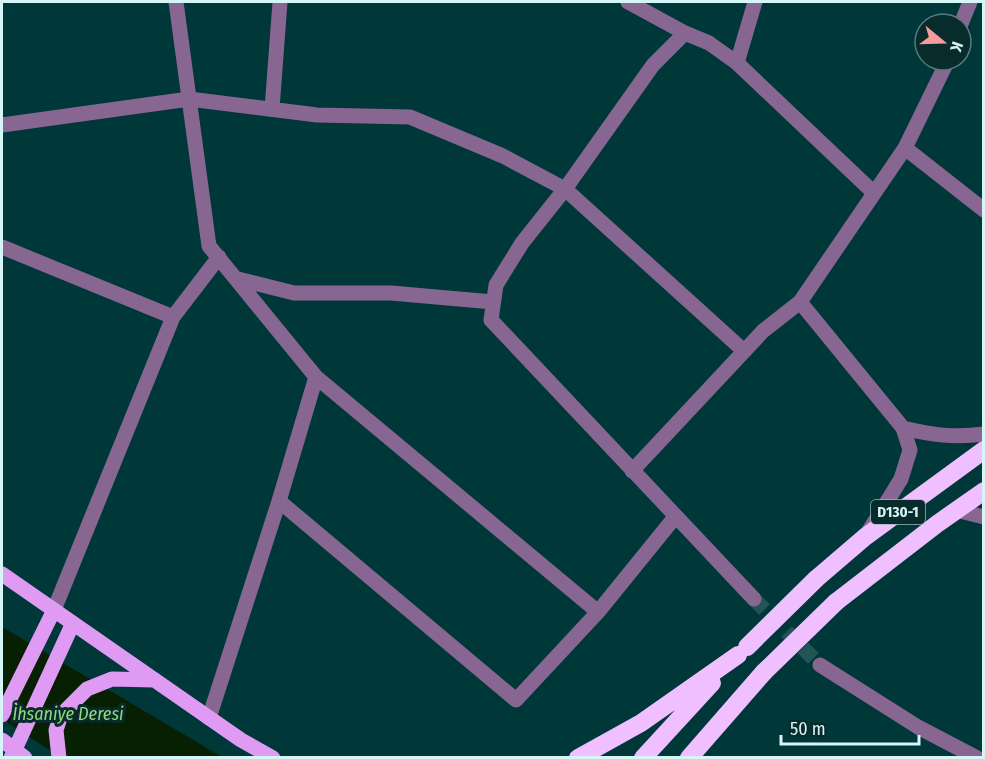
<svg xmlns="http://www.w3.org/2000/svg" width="985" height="759" font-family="'Fira Sans Condensed',sans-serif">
<rect width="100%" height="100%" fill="#003739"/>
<path fill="#072001" d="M 2,627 L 222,757 L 60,757 L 2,719 Z"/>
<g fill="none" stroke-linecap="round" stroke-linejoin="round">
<path stroke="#205455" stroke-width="15" stroke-dasharray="15 8" stroke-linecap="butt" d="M 754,599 L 820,665"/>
<path stroke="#876691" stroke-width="15" d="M 176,2 L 209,246 L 316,377 L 598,612
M 628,2 L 685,33
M 755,2 L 737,63 L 874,193
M 961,24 L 970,2
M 737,63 L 709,43 L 685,33 L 653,65 L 565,189 L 522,243 L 496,285 L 491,320 L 754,599
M 272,109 L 280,2
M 2,125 L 189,99 L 317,115 L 410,117 L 503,156 L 565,189 L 744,351
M 905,148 L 984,210
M 2,247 L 173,317
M 238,279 L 294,293 L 391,293 L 493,302
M 800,302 L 903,428 L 910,450 L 901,479 L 867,534
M 316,377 L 279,501 L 516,700 L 598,612 L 675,517
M 903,428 C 932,435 954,438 984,434
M 632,471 L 763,331 L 800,302 L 905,148 L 948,60
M 956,510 L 984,517
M 54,610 L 173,317 L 219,257
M 820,665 L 918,727 L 977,758
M 209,718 L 279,501"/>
<path stroke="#df9af3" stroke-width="15" d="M 2,574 L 241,740 L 273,758
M 2,715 L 54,610
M 2,740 L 25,758
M 11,758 L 73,623
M 59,758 L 56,730 L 61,715 L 87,689 L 112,679 L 155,680"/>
<path stroke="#f0bfff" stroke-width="18" d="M 816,579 L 865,537 L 984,450
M 836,602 L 937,524 L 984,491
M 578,758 L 641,723 L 738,655
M 643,758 L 712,683
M 689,758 L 764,672"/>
<path stroke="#f0bfff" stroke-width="18" d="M 747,647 L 816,579
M 764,672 L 836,602"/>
</g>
<g text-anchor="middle" stroke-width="6" stroke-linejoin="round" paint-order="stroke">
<rect fill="#082b2c" stroke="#98b8b9" stroke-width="1.5" x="871" y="500" width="54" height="24" rx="4.5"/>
<g font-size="15" font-weight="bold" fill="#d6f5f6">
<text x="898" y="517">D130-1</text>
</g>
<g font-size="18" font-style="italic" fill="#94d77d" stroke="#082b2c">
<text x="68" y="720">İhsaniye Deresi</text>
</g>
</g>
<rect width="985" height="759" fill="none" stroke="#d6f5f6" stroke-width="6"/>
<g transform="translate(943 42) rotate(109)"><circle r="28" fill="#082b2c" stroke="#5a7c7d" stroke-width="1.5"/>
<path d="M0-4.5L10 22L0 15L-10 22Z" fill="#f59b9d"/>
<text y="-9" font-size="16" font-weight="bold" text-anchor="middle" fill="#d6f5f6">K</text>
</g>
<path d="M781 735v9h138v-9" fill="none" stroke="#d6f5f6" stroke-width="3"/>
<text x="790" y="735" font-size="18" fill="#d6f5f6" stroke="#082b2c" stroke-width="4.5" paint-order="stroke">50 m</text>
</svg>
